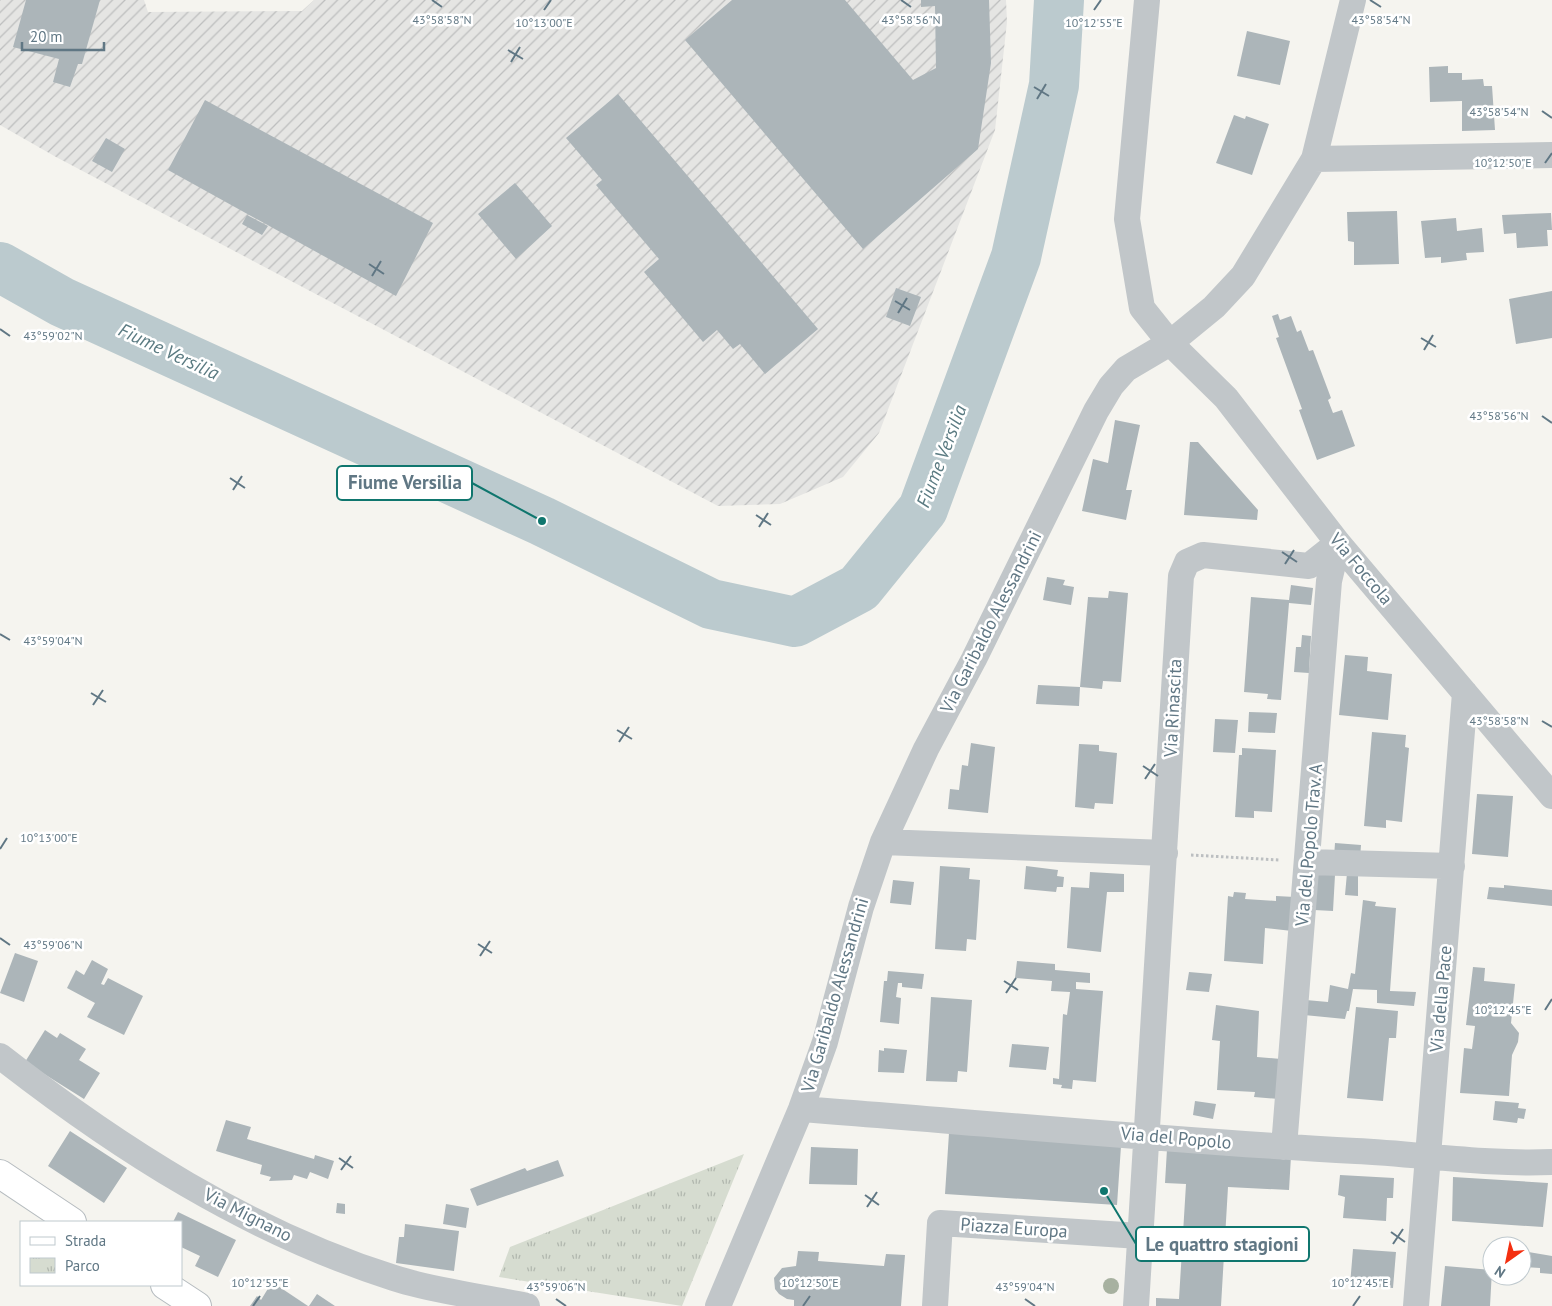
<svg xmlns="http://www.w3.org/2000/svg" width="1552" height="1306" font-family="'PT Sans',sans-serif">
<defs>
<pattern id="industrial-furrows" width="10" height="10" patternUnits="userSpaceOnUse" patternTransform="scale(1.25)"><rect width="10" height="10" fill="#e5e5e3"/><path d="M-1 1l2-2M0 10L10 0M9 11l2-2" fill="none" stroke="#bdbebe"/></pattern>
<pattern id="park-tufts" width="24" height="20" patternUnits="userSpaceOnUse" patternTransform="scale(1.25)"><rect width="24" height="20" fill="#d6dcd0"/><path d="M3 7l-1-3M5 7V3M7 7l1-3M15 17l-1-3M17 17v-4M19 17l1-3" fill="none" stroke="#b1b7ae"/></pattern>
</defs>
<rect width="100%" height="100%" fill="#f5f4ef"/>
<path fill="url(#industrial-furrows)" d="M 0,0 L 144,0 L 148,12 L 302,11 L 314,0 L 1006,0 L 1007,22 L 995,130 L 879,433 L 843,477 L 780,504 L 718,506 L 56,157 L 0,125 Z"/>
<path fill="url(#park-tufts)" d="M 744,1154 L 682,1306 L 499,1277 L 510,1247 Z"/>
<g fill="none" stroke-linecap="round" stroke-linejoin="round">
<path stroke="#bbcace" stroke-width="50" d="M 0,267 L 62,302 L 542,521 L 711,604 L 795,622 L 859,588 L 923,509 L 1016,257 L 1054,85 L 1059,0"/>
</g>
<path fill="#acb5b9" d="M 26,0 L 100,0 L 82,64 L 78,64 L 70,87 L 53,82 L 59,59 L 13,47 Z
M 732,0 L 845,0 L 913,80 L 936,68 L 935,6 L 921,7 L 921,0 L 989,0 L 991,63 L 978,149 L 863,249 L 685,40 Z
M 1247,31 L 1290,41 L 1280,85 L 1237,76 Z
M 1448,66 L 1448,73 L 1462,73 L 1462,80 L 1483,79 L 1484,86 L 1492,86 L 1495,130 L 1462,131 L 1462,101 L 1430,102 L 1429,67 Z
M 618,94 L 818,329 L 765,374 L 740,344 L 733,349 L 717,330 L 703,342 L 644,272 L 659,259 L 596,185 L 602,180 L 566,138 Z
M 205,100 L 433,223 L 396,296 L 168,170 Z
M 1234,115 L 1245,119 L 1246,116 L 1269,124 L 1252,175 L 1216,163 Z
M 106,138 L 125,149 L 112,172 L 92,161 Z
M 515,183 L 552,226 L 516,259 L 478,214 Z
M 1397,211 L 1399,264 L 1354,265 L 1354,242 L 1348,241 L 1347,212 Z
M 1551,213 L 1552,230 L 1547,230 L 1548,246 L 1517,248 L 1516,233 L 1504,234 L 1502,215 Z
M 247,215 L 268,226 L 262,235 L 242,224 Z
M 1456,218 L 1457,231 L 1482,228 L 1484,252 L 1466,253 L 1467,260 L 1441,263 L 1441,257 L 1425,258 L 1421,221 Z
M 896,288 L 921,297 L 910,326 L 886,317 Z
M 1552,291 L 1552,338 L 1516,344 L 1509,299 Z
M 1278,314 L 1280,320 L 1291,316 L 1297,332 L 1301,330 L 1309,351 L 1313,350 L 1331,398 L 1328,400 L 1333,413 L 1342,410 L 1355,446 L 1317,460 L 1299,410 L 1302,409 L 1276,338 L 1279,337 L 1272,316 Z
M 1115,420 L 1140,425 L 1126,490 L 1132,490 L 1126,520 L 1082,511 L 1093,459 L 1108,463 Z
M 1190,442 L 1198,442 L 1258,510 L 1257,520 L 1184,515 Z
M 1047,577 L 1065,580 L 1063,585 L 1074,587 L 1071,605 L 1043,600 Z
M 1291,585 L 1313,588 L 1311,605 L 1289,603 L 1281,700 L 1267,699 L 1268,694 L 1244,692 L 1251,597 L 1289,600 Z
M 1109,591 L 1128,593 L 1121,682 L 1103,681 L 1102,689 L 1080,687 L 1079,706 L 1036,704 L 1038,685 L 1080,687 L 1088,597 L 1108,598 Z
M 1302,635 L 1311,636 L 1309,673 L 1294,672 L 1296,647 L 1301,647 Z
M 1345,655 L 1368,657 L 1367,671 L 1392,674 L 1388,720 L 1339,715 Z
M 1249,712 L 1277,713 L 1275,733 L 1248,732 Z
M 1215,719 L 1238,720 L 1235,753 L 1213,752 Z
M 1372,732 L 1406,735 L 1405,747 L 1409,748 L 1402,822 L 1386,820 L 1386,828 L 1364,826 Z
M 971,743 L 995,747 L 988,813 L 948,809 L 950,789 L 959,790 L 962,765 L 968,766 Z
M 1079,744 L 1099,745 L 1099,751 L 1117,753 L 1113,804 L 1095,803 L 1094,809 L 1075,807 Z
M 1242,748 L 1276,750 L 1272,812 L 1254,811 L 1254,818 L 1235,817 L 1239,755 L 1242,755 Z
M 1477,794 L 1513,796 L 1508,857 L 1472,854 Z
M 1335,843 L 1361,845 L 1360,859 L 1334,857 Z
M 940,866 L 970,868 L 969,879 L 980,880 L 976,940 L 967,939 L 966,951 L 935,949 Z
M 1026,866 L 1058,870 L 1057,876 L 1064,877 L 1063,887 L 1057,887 L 1056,892 L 1024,889 Z
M 1090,872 L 1124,874 L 1124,892 L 1107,892 L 1101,952 L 1067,948 L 1071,887 L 1089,888 Z
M 1347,873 L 1358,874 L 1358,896 L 1345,895 Z
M 1317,874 L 1335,875 L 1333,911 L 1314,910 Z
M 893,880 L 914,882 L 911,905 L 890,903 Z
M 1504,885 L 1552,890 L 1552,906 L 1487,899 L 1489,887 L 1504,888 Z
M 1234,892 L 1246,893 L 1245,899 L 1276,901 L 1276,896 L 1295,897 L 1292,931 L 1265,928 L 1263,964 L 1224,961 L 1228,896 L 1233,897 Z
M 1363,900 L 1376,902 L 1375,906 L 1396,908 L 1390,991 L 1416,992 L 1414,1006 L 1377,1003 L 1377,990 L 1353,989 L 1349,1011 L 1347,1011 L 1345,1019 L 1304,1015 L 1306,1000 L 1328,1002 L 1330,985 L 1348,989 L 1351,973 L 1355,974 Z
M 15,953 L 38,961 L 24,1002 L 0,993 Z
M 92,960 L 108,969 L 101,984 L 104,985 L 108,978 L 143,996 L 124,1035 L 87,1017 L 95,1003 L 67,988 L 76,970 L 84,975 Z
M 1017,961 L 1055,964 L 1055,970 L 1090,973 L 1090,983 L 1076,982 L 1076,989 L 1103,991 L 1096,1082 L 1073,1080 L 1072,1089 L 1061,1088 L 1062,1085 L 1053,1084 L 1053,1078 L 1059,1079 L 1063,1014 L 1067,1015 L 1070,992 L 1051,991 L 1052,981 L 1015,978 Z
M 1473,967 L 1485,968 L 1484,981 L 1515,984 L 1511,1023 L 1519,1033 L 1518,1042 L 1512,1055 L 1509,1096 L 1460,1093 L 1464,1048 L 1472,1049 L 1475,1026 L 1466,1025 Z
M 888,971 L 924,974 L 922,989 L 902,987 L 902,983 L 898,983 L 896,997 L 901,998 L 899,1024 L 880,1022 L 884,981 L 887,981 Z
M 1189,972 L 1212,974 L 1209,992 L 1186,990 Z
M 931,997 L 972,1000 L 967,1072 L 958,1071 L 957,1082 L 926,1081 Z
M 1216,1005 L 1259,1011 L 1257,1057 L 1281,1059 L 1279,1099 L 1254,1097 L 1255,1092 L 1217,1090 L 1220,1041 L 1212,1040 Z
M 1356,1007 L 1398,1011 L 1396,1038 L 1389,1038 L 1383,1101 L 1347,1098 Z
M 45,1030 L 57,1038 L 60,1033 L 86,1049 L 79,1060 L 100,1073 L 84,1099 L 25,1062 Z
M 1012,1044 L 1049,1047 L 1046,1070 L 1009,1067 Z
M 884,1048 L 907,1050 L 904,1073 L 878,1072 L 879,1050 L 884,1051 Z
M 1195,1101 L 1216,1104 L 1213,1119 L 1193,1115 Z
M 1495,1101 L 1519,1103 L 1518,1108 L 1526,1109 L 1524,1119 L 1518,1118 L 1517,1123 L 1493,1120 Z
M 226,1120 L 251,1127 L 247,1139 L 314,1159 L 315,1155 L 334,1161 L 328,1179 L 310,1172 L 307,1179 L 294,1175 L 292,1180 L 269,1181 L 271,1177 L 260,1174 L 262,1165 L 216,1151 Z
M 70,1131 L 127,1168 L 104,1203 L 48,1166 Z
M 949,1133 L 1121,1146 L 1117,1205 L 945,1194 Z
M 811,1147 L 858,1149 L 857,1185 L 809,1184 Z
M 1167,1149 L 1291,1156 L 1289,1190 L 1228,1187 L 1221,1306 L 1156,1306 L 1156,1298 L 1179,1299 L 1186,1184 L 1165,1183 Z
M 558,1160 L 564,1176 L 477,1206 L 470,1189 L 525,1168 L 527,1171 Z
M 1340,1175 L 1394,1178 L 1393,1198 L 1387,1198 L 1386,1221 L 1343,1218 L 1345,1197 L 1338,1195 Z
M 1453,1177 L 1548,1183 L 1543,1227 L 1452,1221 Z
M 337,1203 L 345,1204 L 345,1214 L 336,1213 Z
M 446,1204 L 469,1208 L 466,1228 L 443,1224 Z
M 178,1212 L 236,1240 L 218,1277 L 195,1266 L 200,1256 L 181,1247 L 181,1222 L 173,1222 Z
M 405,1224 L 459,1231 L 454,1271 L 396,1263 L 399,1237 L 404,1237 Z
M 1353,1249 L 1396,1252 L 1393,1288 L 1350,1285 Z
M 798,1251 L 819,1252 L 818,1261 L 884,1266 L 886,1254 L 905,1255 L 901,1306 L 794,1306 L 794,1300 L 787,1299 L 779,1294 L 775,1289 L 774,1278 L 782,1268 L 796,1266 Z
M 1522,1251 L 1552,1256 L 1552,1274 L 1540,1273 L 1540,1268 L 1522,1267 Z
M 1445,1266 L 1492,1270 L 1490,1306 L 1441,1306 Z
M 272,1282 L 308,1306 L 250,1306 L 257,1296 L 261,1300 Z
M 317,1294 L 335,1306 L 309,1306 Z"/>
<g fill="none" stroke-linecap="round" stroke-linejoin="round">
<defs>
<path id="secondary" d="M 0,1174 L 72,1222
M 165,1285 L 197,1306"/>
</defs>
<use href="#secondary" stroke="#b5bbbf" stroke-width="30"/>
<path stroke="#bcbfc1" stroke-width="3" stroke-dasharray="2.5 2.5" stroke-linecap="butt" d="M 1191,855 L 1279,860"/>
<path stroke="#c1c6c9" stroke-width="26" d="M 1147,0 L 1127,219 L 1142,308 L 1170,343 L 1226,398 L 1338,543 L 1552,796
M 1314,159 L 1552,155
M 883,842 L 1165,853
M 1307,862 L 1452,866
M 0,1056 C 119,1149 249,1232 394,1278 C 434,1291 485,1297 527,1306
M 801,1109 C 986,1123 1171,1141 1356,1151 C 1421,1154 1487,1165 1552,1162
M 1284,1147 L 1329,581 L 1338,543
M 718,1306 L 801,1109 L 825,1042 L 861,907 L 883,842 L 926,749 L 974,659 L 1096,411 L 1111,386 L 1126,369 L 1170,343 L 1214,307 L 1243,276 L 1314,159 L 1353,0
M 935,1306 L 940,1223 L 1140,1236
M 1136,1306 L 1181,576 L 1187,562 L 1203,555 L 1309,566 L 1338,543
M 1416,1306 L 1465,693"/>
<use href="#secondary" stroke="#fff" stroke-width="28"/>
</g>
<circle fill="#a7b1a0" cx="1111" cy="1286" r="8"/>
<path fill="none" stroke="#607784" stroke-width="2" d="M 432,0 L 442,7M 901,0 L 911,7M 1370,0 L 1381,7M 544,10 L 551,0M 1094,10 L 1101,0M 508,50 L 523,59M 511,62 L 520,47M 1034,87 L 1049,96M 1037,99 L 1046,84M 1542,111 L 1552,118M 1545,163 L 1552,153M 369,264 L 384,274M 372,276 L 381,261M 895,301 L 910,310M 898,313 L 907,298M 0,329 L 10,336M 1421,338 L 1436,347M 1424,350 L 1433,335M 1542,416 L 1552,423M 230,478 L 245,488M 233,490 L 242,476M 756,515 L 771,525M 759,527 L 768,513M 1282,552 L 1297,562M 1285,564 L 1294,550M 0,634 L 10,640M 91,693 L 106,702M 93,705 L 103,690M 1542,721 L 1552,727M 617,730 L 632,739M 619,742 L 629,727M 1143,766 L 1158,776M 1145,779 L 1155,764M 0,849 L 7,838M 0,938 L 10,945M 478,944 L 492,953M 480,956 L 490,941M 1004,981 L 1018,990M 1006,993 L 1016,978M 1545,1010 L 1552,999M 339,1158 L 353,1168M 341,1170 L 351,1156M 865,1195 L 879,1205M 867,1207 L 877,1192M 1391,1232 L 1405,1242M 1393,1244 L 1403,1229M 556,1299 L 566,1306M 1025,1299 L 1035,1306M 253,1306 L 260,1296M 803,1306 L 810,1296M 1353,1306 L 1360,1296"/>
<g text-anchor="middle" stroke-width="5" stroke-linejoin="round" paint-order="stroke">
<g font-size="18" fill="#607784" stroke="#fff">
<text transform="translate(1361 569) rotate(50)" y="6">Via Foccola</text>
<text transform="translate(991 622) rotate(-63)" y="6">Via Garibaldo Alessandrini</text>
<text transform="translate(1173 708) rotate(-87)" y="6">Via Rinascita</text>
<text transform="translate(1309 845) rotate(-85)" y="6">Via del Popolo Trav. A</text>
<text transform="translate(835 995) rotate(-74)" y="6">Via Garibaldo Alessandrini</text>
<text transform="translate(1441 999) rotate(-85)" y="6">Via della Pace</text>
<text transform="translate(1176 1138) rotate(5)" y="6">Via del Popolo</text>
<text transform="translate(248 1215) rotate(27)" y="6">Via Mignano</text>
<text transform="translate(1014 1228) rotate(4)" y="6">Piazza Europa</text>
</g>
<g font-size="19" font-style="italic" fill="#5b7b82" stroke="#fff">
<text transform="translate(169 351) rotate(25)" y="7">Fiume Versilia</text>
<text transform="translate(941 456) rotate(-69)" y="7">Fiume Versilia</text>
</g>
</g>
<g font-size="12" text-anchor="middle" fill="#607784" stroke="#fff" stroke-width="5" stroke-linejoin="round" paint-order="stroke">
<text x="442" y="24">43°58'58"N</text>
<text x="911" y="24">43°58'56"N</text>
<text x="1381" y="24">43°58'54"N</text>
<text x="544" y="27">10°13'00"E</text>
<text x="1094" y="27">10°12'55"E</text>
<text x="1499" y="116">43°58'54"N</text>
<text x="1503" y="167">10°12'50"E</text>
<text x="53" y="340">43°59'02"N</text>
<text x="1499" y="420">43°58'56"N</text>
<text x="53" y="645">43°59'04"N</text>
<text x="1499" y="725">43°58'58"N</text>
<text x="49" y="842">10°13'00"E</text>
<text x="53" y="949">43°59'06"N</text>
<text x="1503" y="1014">10°12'45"E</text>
<text x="260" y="1287">10°12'55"E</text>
<text x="810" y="1287">10°12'50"E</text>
<text x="1360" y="1287">10°12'45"E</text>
<text x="556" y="1291">43°59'06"N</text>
<text x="1025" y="1291">43°59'04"N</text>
</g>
<path fill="none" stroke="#0f766e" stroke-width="2" d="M542 521L472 483M1104 1191L1136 1244"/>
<g fill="#0f766e" stroke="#fff" stroke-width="2">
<circle cx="542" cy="521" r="5"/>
<circle cx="1104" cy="1191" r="5"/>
</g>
<g fill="#fff" stroke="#0f766e" stroke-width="2">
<rect x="337" y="466" width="135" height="34" rx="5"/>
<rect x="1136" y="1227" width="173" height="34" rx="5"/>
</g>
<g font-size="19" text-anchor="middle" font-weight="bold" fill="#607784">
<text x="405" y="489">Fiume Versilia</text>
<text x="1222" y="1251">Le quattro stagioni</text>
</g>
<rect x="20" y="1221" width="162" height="65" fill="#ffffff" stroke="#bfc9ce"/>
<rect x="30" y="1237" width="25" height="8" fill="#ffffff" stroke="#bfc9ce"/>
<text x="65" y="1246" font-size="15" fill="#607784">Strada</text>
<rect x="30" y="1258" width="25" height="15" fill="url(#park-tufts)" stroke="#bfc9ce"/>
<text x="65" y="1271" font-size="15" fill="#607784">Parco</text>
<g transform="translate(1507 1261) rotate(213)"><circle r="24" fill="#ffffff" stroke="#bfc9ce"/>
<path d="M0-4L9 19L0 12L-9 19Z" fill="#f42f10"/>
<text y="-8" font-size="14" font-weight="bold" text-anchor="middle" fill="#607784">N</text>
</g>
<path d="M22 42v8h82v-8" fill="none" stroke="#607784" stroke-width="2.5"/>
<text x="30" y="42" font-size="15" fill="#607784" stroke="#ffffff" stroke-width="4" paint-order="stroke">20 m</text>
</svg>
